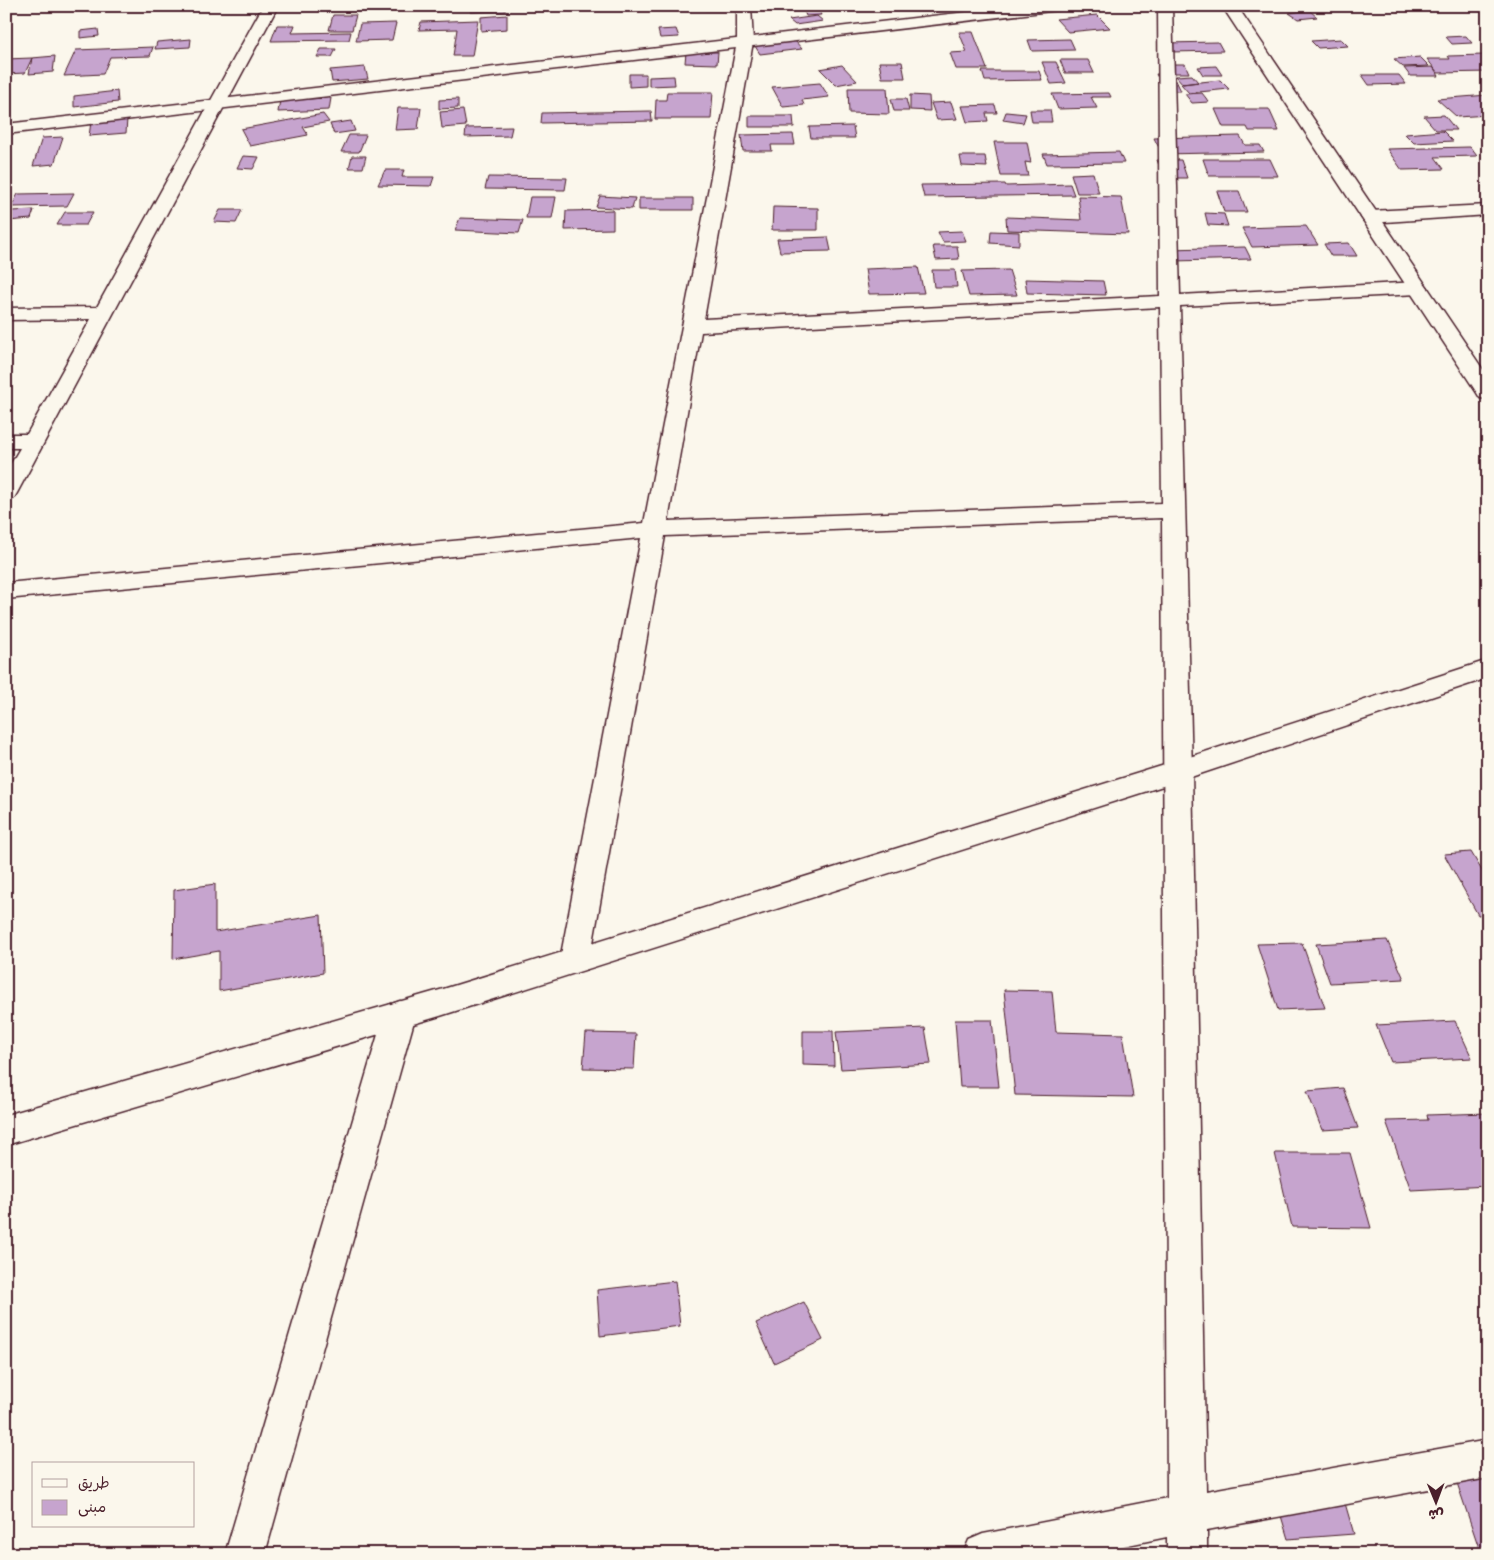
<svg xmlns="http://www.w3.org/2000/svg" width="1494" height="1560" font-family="'Gochi Hand','Playpen Sans Arabic',sans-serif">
<rect width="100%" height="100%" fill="#fbf7ec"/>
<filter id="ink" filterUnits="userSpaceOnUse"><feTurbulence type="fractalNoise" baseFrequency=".02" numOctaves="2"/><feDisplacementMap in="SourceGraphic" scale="10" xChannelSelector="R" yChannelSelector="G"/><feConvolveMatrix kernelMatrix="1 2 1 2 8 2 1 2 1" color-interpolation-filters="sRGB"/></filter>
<g filter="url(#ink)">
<path fill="#c6a4ce" stroke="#4a1f2b" d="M 471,6 L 506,6 L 505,11 L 471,12 Z
M 572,6 L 610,6 L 611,9 L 574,12 Z
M 660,6 L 693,6 L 691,11 L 659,9 Z
M 705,6 L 734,6 L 735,10 L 705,10 Z
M 768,6 L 817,6 L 821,15 L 806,16 L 804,11 L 770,13 Z
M 1309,10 L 1317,17 L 1298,19 L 1289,13 Z
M 333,15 L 356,15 L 352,30 L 329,30 Z
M 507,15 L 507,29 L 481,31 L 481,17 Z
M 1097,15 L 1110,28 L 1068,32 L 1056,19 Z
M 817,16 L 823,21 L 795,25 L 789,20 Z
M 478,20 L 472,56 L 453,56 L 457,29 L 419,30 L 421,22 Z
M 396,23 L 392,40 L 356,41 L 360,24 Z
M 277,25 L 295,25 L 292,33 L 351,32 L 349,40 L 271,41 Z
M 98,29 L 99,36 L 80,38 L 80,31 Z
M 676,29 L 679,37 L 660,38 L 658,30 Z
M 959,32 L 973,32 L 987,69 L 956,69 L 950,53 L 967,52 Z
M 1466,36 L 1472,43 L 1452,44 L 1446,37 Z
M 191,39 L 190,47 L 155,49 L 157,42 Z
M 1070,39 L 1075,50 L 1032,51 L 1028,40 Z
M 1341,39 L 1348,46 L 1318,48 L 1311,41 Z
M 795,41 L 802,49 L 760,54 L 755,46 Z
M 1218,42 L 1223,51 L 1169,52 L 1165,43 Z
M 153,47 L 150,56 L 110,57 L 103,74 L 64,76 L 76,50 Z
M 321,49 L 336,49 L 332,57 L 317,57 Z
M 686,52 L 718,52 L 717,64 L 685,63 Z
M 1484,55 L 1488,59 L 1488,72 L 1438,73 L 1427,59 L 1450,59 L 1448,56 Z
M 55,56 L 53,72 L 29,74 L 32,58 Z
M 1420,57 L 1429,66 L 1403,67 L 1394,59 Z
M 32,58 L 25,73 L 6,74 L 6,59 Z
M 1060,60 L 1088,60 L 1094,73 L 1065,73 Z
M 879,62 L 902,62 L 905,78 L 882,78 Z
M 1042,62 L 1056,62 L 1066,83 L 1051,84 Z
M 1161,64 L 1185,64 L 1189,73 L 1165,73 Z
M 842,65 L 857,81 L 836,85 L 820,69 Z
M 1216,66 L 1222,75 L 1203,75 L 1198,67 Z
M 365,67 L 368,79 L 332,82 L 330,70 Z
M 1433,67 L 1439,76 L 1410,76 L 1404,68 Z
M 982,71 L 1039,71 L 1042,80 L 985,81 Z
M 629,74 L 646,74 L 646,86 L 629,87 Z
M 1156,74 L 1173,74 L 1181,91 L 1164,91 Z
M 1192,75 L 1198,82 L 1183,84 L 1176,76 Z
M 1362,75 L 1399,75 L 1406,84 L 1369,85 Z
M 674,76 L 675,85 L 649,86 L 649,77 Z
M 1220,80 L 1229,89 L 1189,93 L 1181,84 Z
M 820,83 L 829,97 L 802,100 L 804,105 L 783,107 L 772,87 Z
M 848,88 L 887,88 L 889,114 L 849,113 Z
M 117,91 L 118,102 L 74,107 L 74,96 Z
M 667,92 L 713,92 L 711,119 L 655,119 L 656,100 L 666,100 Z
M 1109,93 L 1111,97 L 1091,97 L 1097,108 L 1058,109 L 1052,94 Z
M 1202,93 L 1209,102 L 1192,103 L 1185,94 Z
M 910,95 L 929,96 L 930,111 L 910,110 Z
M 1488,95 L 1488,115 L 1457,117 L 1437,99 Z
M 331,98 L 329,110 L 278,112 L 280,100 Z
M 458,99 L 458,108 L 439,109 L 439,100 Z
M 891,99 L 906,99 L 909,111 L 894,111 Z
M 951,102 L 957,119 L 937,120 L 931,103 Z
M 995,105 L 997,113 L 986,113 L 988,121 L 967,122 L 962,106 Z
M 398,108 L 421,108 L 418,129 L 395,130 Z
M 1215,109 L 1269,109 L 1279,131 L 1249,131 L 1247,127 L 1223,127 Z
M 463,110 L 466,126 L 442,128 L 440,112 Z
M 1030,110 L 1050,110 L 1052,122 L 1032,122 Z
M 651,111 L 652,121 L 541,123 L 542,113 Z
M 1006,112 L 1026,114 L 1023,123 L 1003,120 Z
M 323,114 L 329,122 L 303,127 L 308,135 L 250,146 L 241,129 Z
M 1444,115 L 1456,130 L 1436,130 L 1424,116 Z
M 749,116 L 793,116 L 794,127 L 749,127 Z
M 127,119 L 126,133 L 89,136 L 91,122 Z
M 351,121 L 355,131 L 334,134 L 330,124 Z
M 853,126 L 855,138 L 811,138 L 809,127 Z
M 512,127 L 510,136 L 465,137 L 466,128 Z
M 1443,131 L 1453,141 L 1414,143 L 1405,134 Z
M 793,134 L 795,145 L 771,145 L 772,151 L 743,151 L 741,135 Z
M 349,135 L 366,135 L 359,152 L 341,152 Z
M 1240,136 L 1245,145 L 1260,145 L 1264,152 L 1162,154 L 1154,138 Z
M 63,137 L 54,164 L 33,166 L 42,138 Z
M 994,142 L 1027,142 L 1031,163 L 1025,162 L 1028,176 L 1001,176 Z
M 1470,147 L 1477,156 L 1435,157 L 1444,169 L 1402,170 L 1387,149 Z
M 1119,152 L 1124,163 L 1047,164 L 1043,154 Z
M 243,156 L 259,157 L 253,169 L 237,168 Z
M 352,156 L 366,156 L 363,168 L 349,168 Z
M 960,156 L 985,156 L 987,167 L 962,166 Z
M 1203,159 L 1270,159 L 1278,176 L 1209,176 Z
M 1157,160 L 1181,160 L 1187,178 L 1163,178 Z
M 385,170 L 404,170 L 402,177 L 434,177 L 431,186 L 378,185 Z
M 1093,173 L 1099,193 L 1077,193 L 1071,174 Z
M 488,177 L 567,178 L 565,190 L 485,189 Z
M 1005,184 L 1006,186 L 1070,184 L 1074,195 L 924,197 L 921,185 Z
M 1217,191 L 1239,191 L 1247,212 L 1224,212 Z
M 74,193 L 67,206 L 11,207 L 18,194 Z
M 600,196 L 635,198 L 632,209 L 596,207 Z
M 1078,196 L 1121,197 L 1128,234 L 1007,230 L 1006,217 L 1081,220 Z
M 530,197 L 556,197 L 552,218 L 526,218 Z
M 639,198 L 693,198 L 693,210 L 639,210 Z
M 773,207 L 818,208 L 818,230 L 772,230 Z
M 34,210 L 31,219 L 8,221 L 12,211 Z
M 220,210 L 242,210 L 236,223 L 214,222 Z
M 613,210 L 613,229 L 565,230 L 566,211 Z
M 65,212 L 93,212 L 86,225 L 57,225 Z
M 1205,213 L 1224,214 L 1228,226 L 1208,225 Z
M 460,218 L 523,220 L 519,233 L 455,230 Z
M 1306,226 L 1318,245 L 1252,247 L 1242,228 Z
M 962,231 L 966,241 L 943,242 L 938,232 Z
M 991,231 L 1019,232 L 1019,245 L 990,243 Z
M 828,237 L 831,251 L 780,252 L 777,239 Z
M 1349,243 L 1357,256 L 1331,256 L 1324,244 Z
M 933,246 L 957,246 L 959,259 L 936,260 Z
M 1245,247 L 1251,259 L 1174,261 L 1169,249 Z
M 918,267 L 924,293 L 869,294 L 865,269 Z
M 932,270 L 955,270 L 957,287 L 934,287 Z
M 1009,270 L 1017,295 L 969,296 L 962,271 Z
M 1025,279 L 1103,281 L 1106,295 L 1027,293 Z
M 1471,852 L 1488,881 L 1488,914 L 1478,915 L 1444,854 Z
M 215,884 L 215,932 L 321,915 L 323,973 L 219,991 L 219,951 L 173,959 L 174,890 Z
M 1387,940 L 1404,979 L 1330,983 L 1316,944 Z
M 1302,943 L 1325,1008 L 1278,1010 L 1257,944 Z
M 1004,990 L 1052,991 L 1056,1032 L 1123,1034 L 1133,1097 L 1015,1095 Z
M 955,1020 L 992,1020 L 999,1087 L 960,1087 Z
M 1455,1021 L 1472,1058 L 1391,1062 L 1376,1025 Z
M 925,1028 L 931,1064 L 841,1069 L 836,1032 Z
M 803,1031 L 833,1031 L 834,1066 L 803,1065 Z
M 586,1033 L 636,1034 L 634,1069 L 583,1068 Z
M 1343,1088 L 1358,1128 L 1322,1130 L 1307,1091 Z
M 1488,1113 L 1488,1186 L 1411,1190 L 1386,1121 L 1428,1120 L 1427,1115 Z
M 1275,1153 L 1350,1153 L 1371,1228 L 1292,1227 Z
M 675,1281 L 680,1326 L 600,1336 L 597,1290 Z
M 804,1302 L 823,1340 L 774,1363 L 756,1323 Z
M 1488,1473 L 1488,1554 L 1481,1554 L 1454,1474 Z
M 1342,1493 L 1354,1534 L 1288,1539 L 1275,1496 Z
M 1019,1543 L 1133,1546 L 1134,1554 L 1020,1554 Z"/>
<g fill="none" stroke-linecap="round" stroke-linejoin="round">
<defs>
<path id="street" d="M 263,6 L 278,6 L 17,493 L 14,498 L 6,500 L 6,472 L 20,448 L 6,448 L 6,434 L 27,434 L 91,319 L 6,320 L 6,308 L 97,307 Z
M 737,6 L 751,6 L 753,42 L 704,319 L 1160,296 L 1158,6 L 1172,6 L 1180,295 L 1418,282 L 1425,284 L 1428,288 L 1425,292 L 1418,294 L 1180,306 L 1192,771 L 1206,1491 L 1488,1440 L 1488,1478 L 1207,1530 L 1207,1554 L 1167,1554 L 1167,1537 L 1085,1554 L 963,1554 L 969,1540 L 983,1534 L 1167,1498 L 1162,518 L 665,536 L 590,960 L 586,969 L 575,972 L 564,969 L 560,960 L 641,538 L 6,599 L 6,583 L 644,523 L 737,42 ZM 1160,307 L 1162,503 L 668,521 L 701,332 Z
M 1488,205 L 1488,215 L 1370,223 L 1364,221 L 1361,217 L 1364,213 L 1370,211 Z
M 400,1001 L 411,1005 L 416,1014 L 265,1554 L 225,1554 L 384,1014 L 389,1005 Z"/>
<path id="secondary" d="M 1018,6 L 1066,6 L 1064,9 L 1059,10 L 6,134 L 6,124 Z
M 1222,6 L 1237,6 L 1488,377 L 1488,399 L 1480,398 L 1477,393 Z
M 1488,660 L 1488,678 L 1188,778 L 440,1016 L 6,1145 L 6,1115 L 440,990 L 1168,764 Z"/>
</defs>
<use href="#street" stroke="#4a1f2b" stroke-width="3"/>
<use href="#secondary" stroke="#4a1f2b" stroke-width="3"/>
<use href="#street" fill="#fbf7ec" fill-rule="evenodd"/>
<use href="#secondary" fill="#fbf7ec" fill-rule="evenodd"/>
</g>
</g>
<rect width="1494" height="1560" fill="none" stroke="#fbf7ec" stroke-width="25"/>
<rect x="12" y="12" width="1469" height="1535" fill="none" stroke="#4a1f2b" stroke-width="2" filter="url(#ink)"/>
<rect x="32" y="1462" width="162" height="65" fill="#fbf7ec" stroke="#b4a19f"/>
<rect x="42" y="1479" width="25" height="8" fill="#fbf7ec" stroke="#b4a19f"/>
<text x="78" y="1488" font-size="15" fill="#4a1f2b">طريق</text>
<rect x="42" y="1500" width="25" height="15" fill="#c6a4ce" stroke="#b4a19f"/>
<text x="78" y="1512" font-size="15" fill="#4a1f2b">مبنى</text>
<g transform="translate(1436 1502) rotate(179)" stroke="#fbf7ec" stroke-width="4" paint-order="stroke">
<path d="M0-4L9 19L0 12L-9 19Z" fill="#4a1f2b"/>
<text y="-8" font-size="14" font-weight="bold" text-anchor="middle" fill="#4a1f2b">ش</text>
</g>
</svg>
